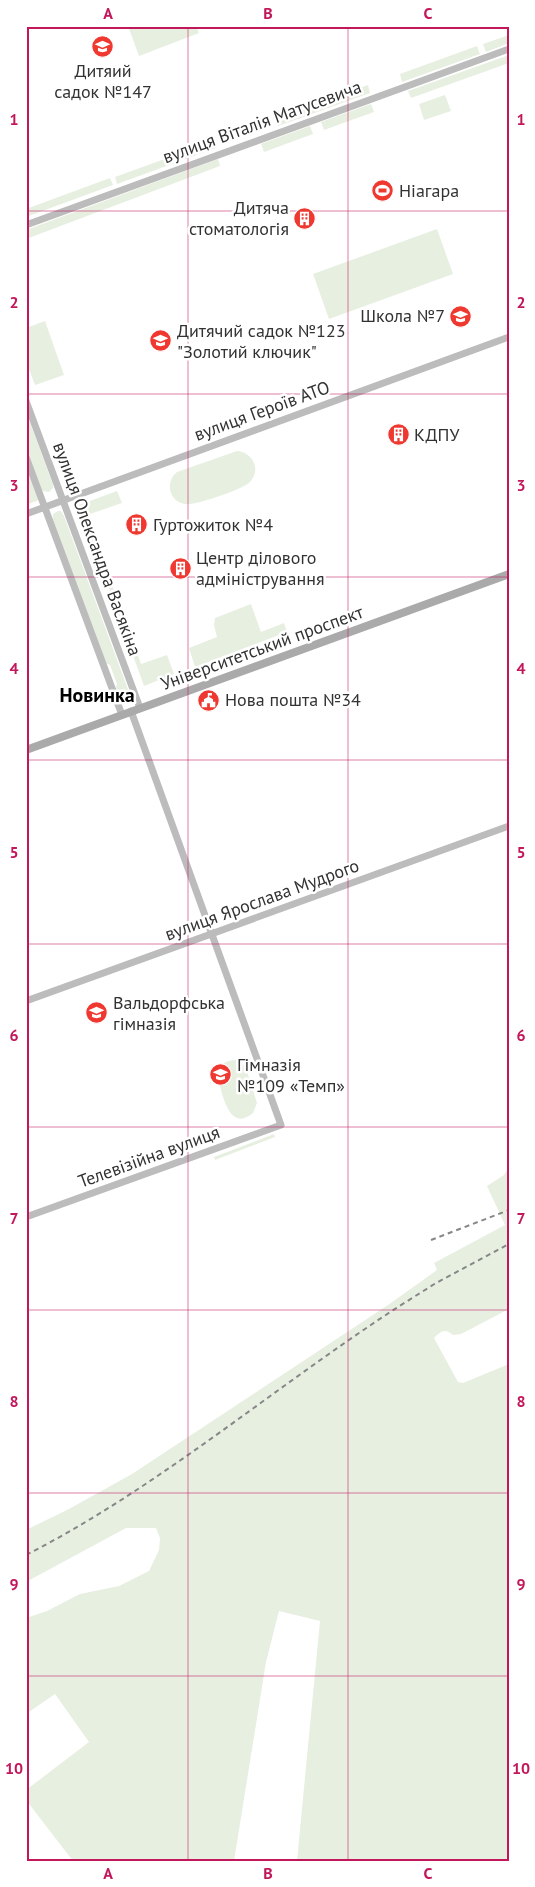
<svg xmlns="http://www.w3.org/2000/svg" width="535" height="1887" font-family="'PT Sans',sans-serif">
<rect width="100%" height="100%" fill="#fff"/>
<path fill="#e7efe1" d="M 128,26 L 196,26 L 199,33 L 139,56 Z
M 509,35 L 509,43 L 486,52 L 483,44 Z
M 477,46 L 480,54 L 402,82 L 400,74 Z
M 509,55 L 509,63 L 411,98 L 408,91 Z
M 368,85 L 370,93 L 278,126 L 275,118 Z
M 445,95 L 451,111 L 424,120 L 419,104 Z
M 371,104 L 374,112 L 324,130 L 321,122 Z
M 310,126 L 313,134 L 264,152 L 261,144 Z
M 214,141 L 216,148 L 117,184 L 115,177 Z
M 218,159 L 220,166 L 26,239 L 26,230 Z
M 110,178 L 113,185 L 26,217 L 26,209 Z
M 437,229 L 453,274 L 329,319 L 313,274 Z
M 45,321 L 64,375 L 35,385 L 26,361 L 26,328 Z
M 26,412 L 53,485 L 53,488 L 49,492 L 43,491 L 41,489 L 26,448 Z
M 237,451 C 252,452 262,469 250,482 C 244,489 194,506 185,504 C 179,503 173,499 171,493 C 168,485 171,477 177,472 Z
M 26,467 L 39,500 L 26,505 Z
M 117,491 L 122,503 L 87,515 L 141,664 L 167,655 L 174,674 L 144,686 L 79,505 Z
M 58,511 L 61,511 L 64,516 L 129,692 L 127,697 L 125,699 L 119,698 L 115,690 L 117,684 L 110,665 L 105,663 L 53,520 L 53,514 Z
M 251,604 L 261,632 L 284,623 L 287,632 L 195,667 L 189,648 L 217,637 L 214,625 L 215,618 Z
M 236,1060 L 242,1063 L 246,1068 L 257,1103 L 253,1113 C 228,1134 222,1091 217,1075 C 218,1065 226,1060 236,1060 Z
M 274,1134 L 275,1137 L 215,1160 L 214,1157 Z
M 509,1167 L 509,1309 L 461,1334 L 453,1335 C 445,1328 441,1331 434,1338 L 458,1382 L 463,1383 L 509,1364 L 509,1861 L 297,1861 L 320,1621 L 279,1611 L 266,1662 L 234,1861 L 73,1861 L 26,1800 L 26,1790 L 89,1742 L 55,1694 L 26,1714 L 26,1618 L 47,1611 L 80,1594 L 119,1586 L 149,1571 L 159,1550 L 160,1538 L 156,1528 L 126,1528 L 26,1582 L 26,1530 L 69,1509 L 132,1474 L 388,1305 L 437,1270 L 434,1263 L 505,1225 L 487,1186 L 504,1175 Z"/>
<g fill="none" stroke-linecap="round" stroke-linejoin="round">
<path stroke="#bcbcbc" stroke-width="7" d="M 26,225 L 509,49
M 26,401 L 140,708
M 26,457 L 122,715
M 26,514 L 509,337
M 26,1001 L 509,826
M 26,1217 L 281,1125 L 131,711"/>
<path stroke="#aaa" stroke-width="8" d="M 26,750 L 509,574"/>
<path stroke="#878787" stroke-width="2" stroke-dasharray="5 4" stroke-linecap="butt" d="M 431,1240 L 509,1210
M 26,1555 C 159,1487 273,1388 398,1307 L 436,1283 L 509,1244"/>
</g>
<path fill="none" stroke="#c2185b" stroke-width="1" stroke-opacity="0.55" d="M 188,26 L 188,1861M 348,26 L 348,1861M 26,211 L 509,211M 26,394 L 509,394M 26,577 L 509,577M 26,760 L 509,760M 26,944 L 509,944M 26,1127 L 509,1127M 26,1310 L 509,1310M 26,1493 L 509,1493M 26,1676 L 509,1676"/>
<defs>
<symbol id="school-disc" viewBox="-11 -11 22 22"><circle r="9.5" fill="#ee3830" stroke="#fff"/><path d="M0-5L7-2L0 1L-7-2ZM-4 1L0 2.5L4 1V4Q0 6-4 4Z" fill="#fff"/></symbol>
<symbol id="stadium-disc" viewBox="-11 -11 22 22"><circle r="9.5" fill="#ee3830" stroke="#fff"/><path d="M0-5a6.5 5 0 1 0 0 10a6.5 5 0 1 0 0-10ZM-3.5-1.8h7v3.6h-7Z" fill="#fff"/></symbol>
<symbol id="building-disc" viewBox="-11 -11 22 22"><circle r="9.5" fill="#ee3830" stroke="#fff"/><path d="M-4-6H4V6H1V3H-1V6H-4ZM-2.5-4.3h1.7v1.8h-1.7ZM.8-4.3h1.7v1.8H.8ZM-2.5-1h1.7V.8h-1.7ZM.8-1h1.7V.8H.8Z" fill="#fff"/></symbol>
<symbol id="civic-disc" viewBox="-11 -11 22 22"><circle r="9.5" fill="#ee3830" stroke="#fff"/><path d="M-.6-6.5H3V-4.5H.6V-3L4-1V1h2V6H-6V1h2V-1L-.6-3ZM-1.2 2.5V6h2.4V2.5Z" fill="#fff"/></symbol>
</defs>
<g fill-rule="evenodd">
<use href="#school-disc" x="90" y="34" width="25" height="25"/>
<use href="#stadium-disc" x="370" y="178" width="25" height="25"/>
<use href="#building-disc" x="292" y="206" width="25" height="25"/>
<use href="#school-disc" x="448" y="304" width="25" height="25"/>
<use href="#school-disc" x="148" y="328" width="25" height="25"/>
<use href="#building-disc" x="386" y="422" width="25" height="25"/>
<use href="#building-disc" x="124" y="512" width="25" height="25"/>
<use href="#building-disc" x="168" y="556" width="25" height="25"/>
<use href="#civic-disc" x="196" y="688" width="25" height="25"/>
<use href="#school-disc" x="84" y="1000" width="25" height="25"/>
<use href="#school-disc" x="208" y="1062" width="25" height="25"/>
</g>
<g text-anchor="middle" stroke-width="5" stroke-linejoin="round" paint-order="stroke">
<g font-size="18" fill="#323232" stroke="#fff" text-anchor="start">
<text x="103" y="77" text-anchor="middle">Дитяий<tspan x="103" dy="21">садок №147</tspan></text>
<text x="399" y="197">Ніагара</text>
<text x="289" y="214" text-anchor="end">Дитяча<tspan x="289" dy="21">стоматологія</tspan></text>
<text x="445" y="322" text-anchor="end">Школа №7</text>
<text x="177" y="337">Дитячий садок №123<tspan x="177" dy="21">"Золотий ключик"</tspan></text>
<text x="414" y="441">КДПУ</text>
<text x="153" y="531">Гуртожиток №4</text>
<text x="196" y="564">Центр ділового<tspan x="196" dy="21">адміністрування</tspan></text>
<text x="225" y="706">Нова пошта №34</text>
<text x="113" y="1009">Вальдорфська<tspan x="113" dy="21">гімназія</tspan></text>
<text x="237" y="1071">Гімназія<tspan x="237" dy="21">№109 «Темп»</tspan></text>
</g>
<g font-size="18" fill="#323232" stroke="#fff">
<text transform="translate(262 122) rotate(-20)" y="6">вулиця Віталія Матусевича</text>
<text transform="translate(262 411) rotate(-20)" y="6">вулиця Героїв АТО</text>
<text transform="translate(97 549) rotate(70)" y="6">вулиця Олександра Васякіна</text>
<text transform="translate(262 648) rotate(-20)" y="6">Університетський проспект</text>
<text transform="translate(262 900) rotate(-20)" y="6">вулиця Ярослава Мудрого</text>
<text transform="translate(149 1157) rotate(-20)" y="6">Телевізійна вулиця</text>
</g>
<g font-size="20" font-weight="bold" fill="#000" stroke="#fff">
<text x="97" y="702">Новинка</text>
</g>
</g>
<rect width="535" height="1887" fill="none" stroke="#ffffff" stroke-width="55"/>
<rect x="28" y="28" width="480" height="1832" fill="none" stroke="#c2185b" stroke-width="2"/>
<g font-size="16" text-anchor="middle" font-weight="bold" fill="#c2185b">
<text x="108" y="19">A</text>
<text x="268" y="19">B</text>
<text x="428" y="19">C</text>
<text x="14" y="125">1</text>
<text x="521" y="125">1</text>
<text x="14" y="308">2</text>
<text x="521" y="308">2</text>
<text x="14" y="491">3</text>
<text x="521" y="491">3</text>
<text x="14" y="674">4</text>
<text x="521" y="674">4</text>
<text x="14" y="858">5</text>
<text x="521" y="858">5</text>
<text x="14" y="1041">6</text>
<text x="521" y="1041">6</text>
<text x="14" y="1224">7</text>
<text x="521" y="1224">7</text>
<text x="14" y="1407">8</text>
<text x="521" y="1407">8</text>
<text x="14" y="1590">9</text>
<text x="521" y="1590">9</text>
<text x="14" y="1774">10</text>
<text x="521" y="1774">10</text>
<text x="108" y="1879">A</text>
<text x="268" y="1879">B</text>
<text x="428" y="1879">C</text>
</g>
</svg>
